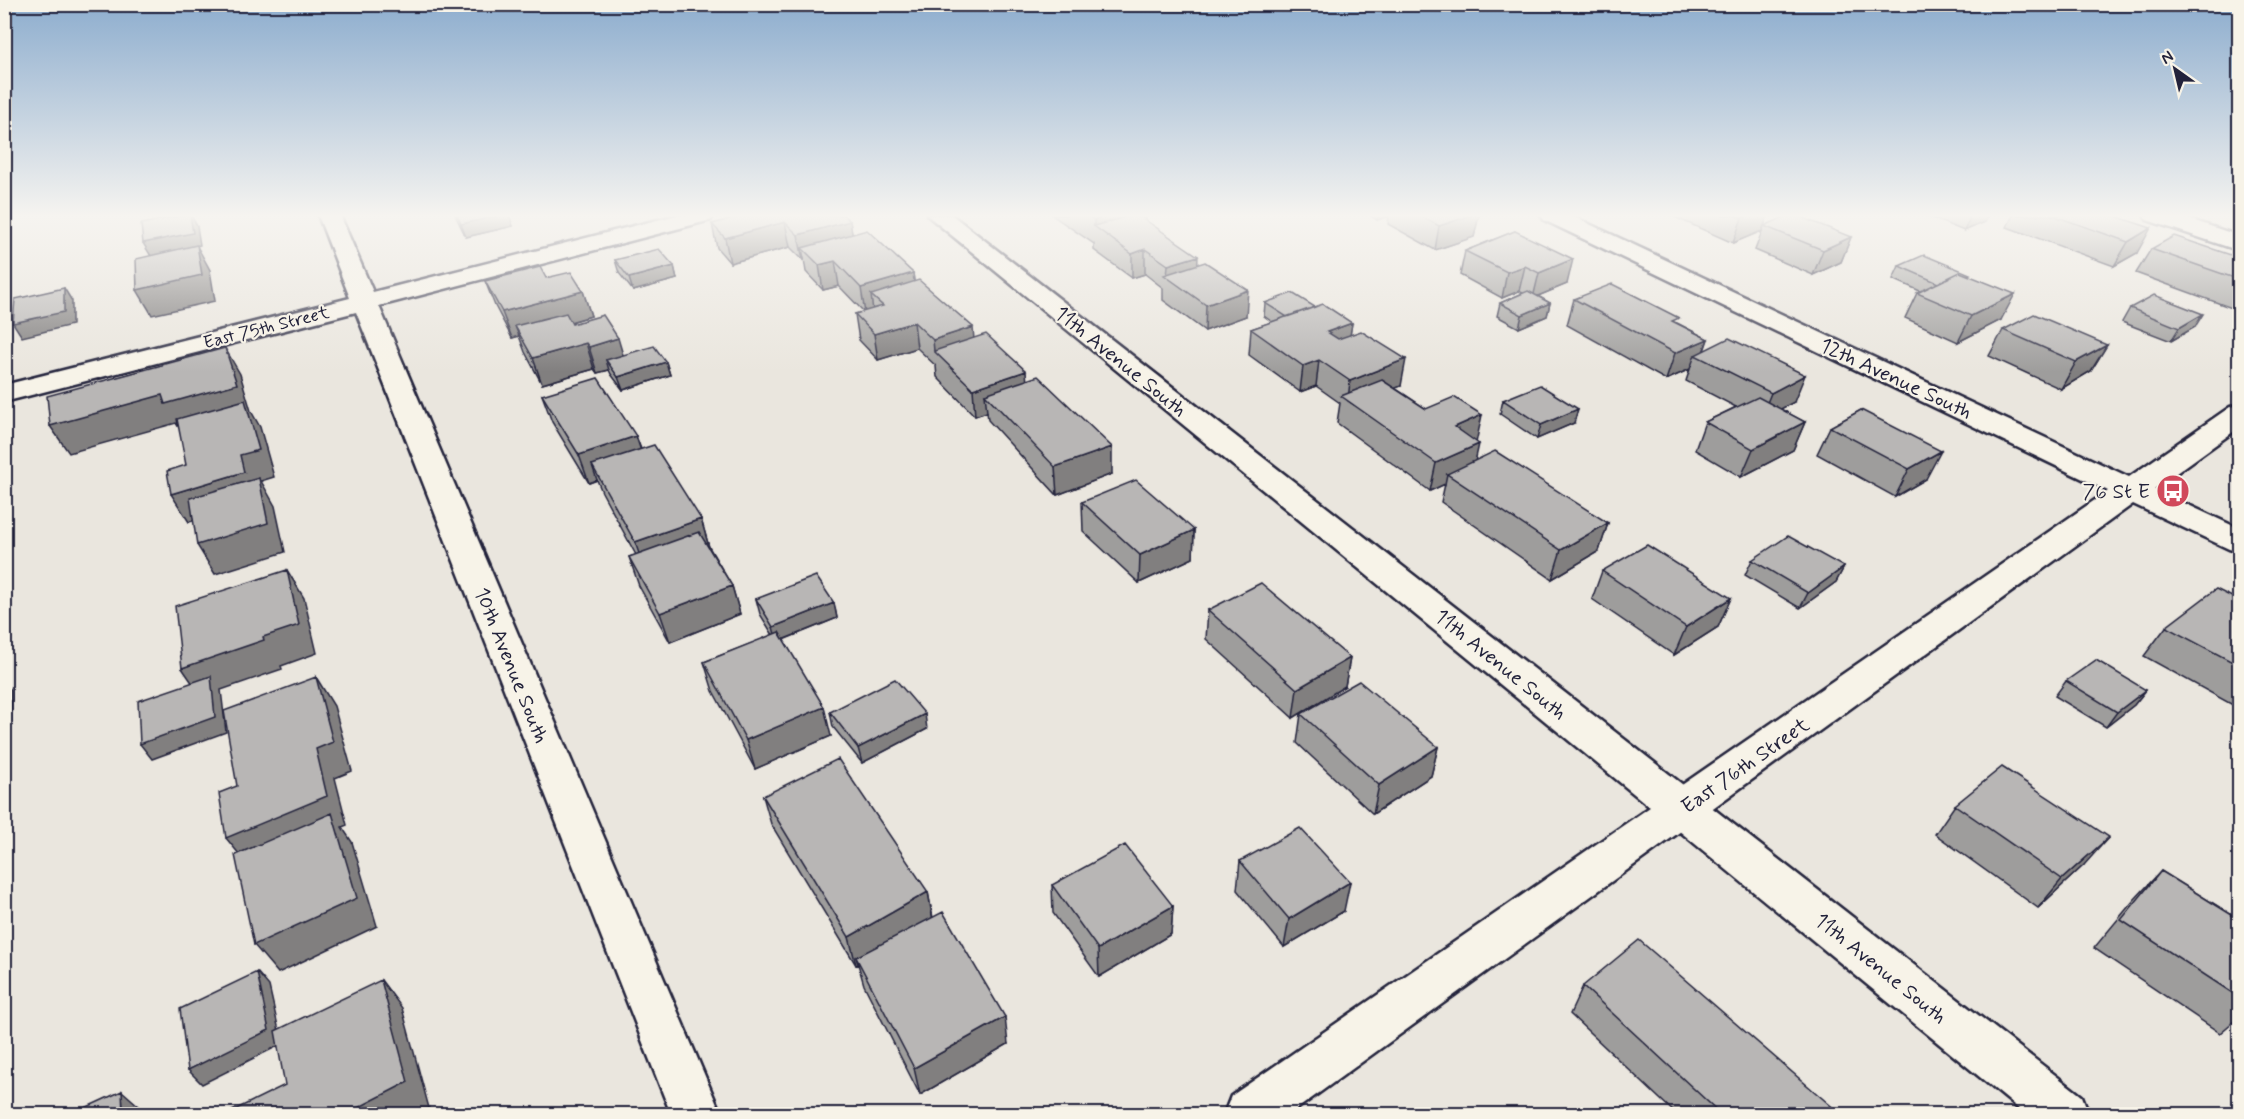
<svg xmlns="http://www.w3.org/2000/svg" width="2244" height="1119" font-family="Mynerve,sans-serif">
<rect width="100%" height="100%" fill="#eae6de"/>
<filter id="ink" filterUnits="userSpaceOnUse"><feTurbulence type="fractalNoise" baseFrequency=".0167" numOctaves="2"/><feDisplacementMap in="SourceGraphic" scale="12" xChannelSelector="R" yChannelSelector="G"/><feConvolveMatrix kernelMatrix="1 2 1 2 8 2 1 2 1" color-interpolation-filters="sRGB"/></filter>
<g filter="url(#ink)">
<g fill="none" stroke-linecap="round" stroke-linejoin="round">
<defs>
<path id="street" d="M 318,215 L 340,215 L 373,292 L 677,215 L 714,215 L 711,220 L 379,306 L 721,1114 L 671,1114 L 356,312 L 4,402 L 4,385 L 350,298 Z
M 927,215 L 952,215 L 2082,1096 L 2089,1114 L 2025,1114 Z
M 2144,215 L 2177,215 L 2240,236 L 2240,251 L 2147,220 Z"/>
<path id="secondary" d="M 1541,215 L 1570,215 L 2129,477 L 2230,407 L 2240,405 L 2240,427 L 2154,489 L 2240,529 L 2240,552 L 2229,549 L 2133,504 L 1290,1114 L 1224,1114 L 1231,1096 L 2108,491 L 1544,220 Z"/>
</defs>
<use href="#street" stroke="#22223b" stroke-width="5"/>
<use href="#secondary" stroke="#22223b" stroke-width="5"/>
<use href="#street" fill="#f7f3e8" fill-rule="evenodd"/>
<use href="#secondary" fill="#f7f3e8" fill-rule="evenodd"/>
</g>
<path fill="#9e9d9c" stroke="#22223b" stroke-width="1.5" d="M 455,215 L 509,215 L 513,226 L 466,237 Z
M 1052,215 L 1145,215 L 1145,220 L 1198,264 L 1246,316 L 1205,331 L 1163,300 L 1163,288 L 1145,274 L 1132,278 L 1094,250 L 1094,244 Z
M 1369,215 L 1479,215 L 1474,237 L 1435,250 L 1388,224 L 1389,216 L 1377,220 Z
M 1670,215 L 1768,215 L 1762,231 L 1733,243 Z
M 1924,215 L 1988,215 L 1985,222 L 1964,231 Z
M 2013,215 L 2112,215 L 2137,253 L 2114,266 L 2007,227 Z
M 850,221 L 852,234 L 913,273 L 914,281 L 974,338 L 1027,380 L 1112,474 L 1057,495 L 988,420 L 987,412 L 975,416 L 937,377 L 936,366 L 917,348 L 878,360 L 859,340 L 855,314 L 864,312 L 839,286 L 823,290 L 806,272 L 804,259 L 803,260 L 790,247 L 730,263 L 717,248 L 712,224 Z
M 1764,226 L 1851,237 L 1841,262 L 1813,275 L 1755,250 Z
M 1515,231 L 1567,284 L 1538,296 L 1550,303 L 1547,316 L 1519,328 L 1497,316 L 1500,303 L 1523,293 L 1519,291 L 1502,298 L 1460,275 L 1465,251 Z
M 2151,249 L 2240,258 L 2240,311 L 2136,273 Z
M 615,260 L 674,266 L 677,279 L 633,291 L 619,273 Z
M 1899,266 L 1969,276 L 2001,320 L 1958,342 L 1905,318 L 1917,293 L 1920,291 L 1893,279 Z
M 546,278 L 583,291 L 591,316 L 571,322 L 572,324 L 623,355 L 666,362 L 670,375 L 623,390 L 611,374 L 609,370 L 597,373 L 594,369 L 542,384 L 525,352 L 519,336 L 512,338 L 495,306 L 485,281 Z
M 1574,299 L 1677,323 L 1708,339 L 1704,351 L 1794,402 L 1780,409 L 1805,422 L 1793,450 L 1741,477 L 1695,450 L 1705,422 L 1736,407 L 1686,381 L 1690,369 L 1666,380 L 1567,325 Z
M 1265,303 L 1315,307 L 1352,323 L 1350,335 L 1401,386 L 1395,388 L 1476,442 L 1475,460 L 1608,523 L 1599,551 L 1552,579 L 1441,502 L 1445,484 L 1430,491 L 1337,423 L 1340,403 L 1316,386 L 1300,392 L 1249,355 L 1251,329 L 1272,322 L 1264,316 Z
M 2130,308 L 2195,327 L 2171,341 L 2122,322 Z
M 2003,330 L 2107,345 L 2091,371 L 2061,389 L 1989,356 Z
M 542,395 L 636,436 L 641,449 L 701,519 L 709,547 L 732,586 L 740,614 L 670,642 L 639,586 L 629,557 L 636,555 L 602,492 L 597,480 L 589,483 L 552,422 Z
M 1503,400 L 1574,423 L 1537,439 L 1500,414 Z
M 1861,410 L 1926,479 L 1895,497 L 1817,454 L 1830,427 Z
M 1082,502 L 1194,530 L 1193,558 L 1139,583 L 1083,531 Z
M 1752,560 L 1844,567 L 1836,582 L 1800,608 L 1745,575 Z
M 1602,571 L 1731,598 L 1718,627 L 1674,655 L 1592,599 Z
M 756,599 L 834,603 L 837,618 L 783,640 L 831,736 L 755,769 L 713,691 L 704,662 L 773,635 L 760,614 Z
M 2240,601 L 2240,709 L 2144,656 L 2166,627 Z
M 1208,610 L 1350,658 L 1345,686 L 1293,718 L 1206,639 Z
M 2066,681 L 2146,690 L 2134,705 L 2106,727 L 2055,696 Z
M 830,712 L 927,729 L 862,763 L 833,727 Z
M 1301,714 L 1438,747 L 1431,776 L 1373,814 L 1297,743 Z
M 763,796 L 928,892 L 933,918 L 1008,1044 L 920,1095 L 864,985 L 858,964 L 856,965 L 771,824 Z
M 1955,805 L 2084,865 L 2038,908 L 1935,834 Z
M 1240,861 L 1344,911 L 1284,947 L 1237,890 Z
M 2161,871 L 2240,920 L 2240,1016 L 2220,1033 L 2094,948 L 2134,900 Z
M 1052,885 L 1173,906 L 1171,934 L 1099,977 L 1053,913 Z
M 1583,986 L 1834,1114 L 1676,1114 L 1570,1014 Z"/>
<path fill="#817f7f" stroke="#22223b" stroke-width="1.5" d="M 191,215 L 197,226 L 200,245 L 197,246 L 210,270 L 215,301 L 152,315 L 137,290 L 151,256 L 143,243 Z
M 503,215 L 509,215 L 513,226 L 466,237 L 461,224 Z
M 1110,215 L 1145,215 L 1145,228 L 1094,226 L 1094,220 Z
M 1378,215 L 1389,215 L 1389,216 L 1377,220 Z
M 1472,215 L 1479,215 L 1474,237 L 1435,250 L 1439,226 Z
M 1751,215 L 1768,215 L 1762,231 L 1733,243 L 1742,218 Z
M 1971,215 L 1988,215 L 1985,222 L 1964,231 Z
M 850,221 L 854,246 L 802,248 L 804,259 L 803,260 L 798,235 Z
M 785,222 L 790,247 L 730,263 L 725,238 Z
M 2151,228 L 2137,253 L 2114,266 L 2128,242 Z
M 1851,237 L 1841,262 L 1813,275 L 1823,250 Z
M 1145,249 L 1145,274 L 1132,278 L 1132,254 Z
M 1198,256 L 1197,281 L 1167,277 L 1168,265 Z
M 1573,259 L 1567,284 L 1533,298 L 1539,273 Z
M 835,261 L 839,286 L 823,290 L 819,265 Z
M 674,266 L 677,279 L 633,291 L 629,278 Z
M 1525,266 L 1519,291 L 1502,298 L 1507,272 Z
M 913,273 L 916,298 L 883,306 L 871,295 L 873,311 L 865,313 L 861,288 Z
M 64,288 L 72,301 L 72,325 L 22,337 L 13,323 Z
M 1248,290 L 1246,316 L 1205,331 L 1206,305 Z
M 583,291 L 591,316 L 521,336 L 515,326 L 519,336 L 512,338 L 502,312 Z
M 2015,294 L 2001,320 L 1958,342 L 1971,316 Z
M 1550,303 L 1547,316 L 1519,328 L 1522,315 Z
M 2203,314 L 2195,327 L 2171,341 L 2179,328 Z
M 914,322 L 917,348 L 878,360 L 874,334 Z
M 1352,323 L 1348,349 L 1327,332 Z
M 973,327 L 975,353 L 934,351 L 933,340 Z
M 618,338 L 626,365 L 606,360 L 609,370 L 597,373 L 589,347 Z
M 1708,339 L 1701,357 L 1695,355 L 1690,369 L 1666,380 L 1675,353 Z
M 586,343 L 594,369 L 542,384 L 533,358 Z
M 2107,345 L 2091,371 L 2061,389 L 2076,362 Z
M 225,348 L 240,374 L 251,411 L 260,427 L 274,477 L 261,481 L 275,506 L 285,552 L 215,574 L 197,545 L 260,500 L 189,522 L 171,494 L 244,472 L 181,431 L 176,423 L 69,453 L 50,426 Z
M 1406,359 L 1401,386 L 1354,405 L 1348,401 L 1350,381 Z
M 1319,360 L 1316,386 L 1300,392 L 1303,366 Z
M 666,362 L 670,375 L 623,390 L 618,377 Z
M 1026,371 L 1028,397 L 985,394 L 987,412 L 975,416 L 973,389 Z
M 1805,375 L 1794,402 L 1760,420 L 1771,393 Z
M 1578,409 L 1574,423 L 1537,439 L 1541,425 Z
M 1482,415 L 1476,443 L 1455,427 Z
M 1805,422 L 1793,450 L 1741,477 L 1753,449 Z
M 636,436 L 645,463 L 592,465 L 597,480 L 589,483 L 579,455 Z
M 1479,444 L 1473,471 L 1447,474 L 1445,484 L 1430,491 L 1436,463 Z
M 1112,447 L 1112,474 L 1057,495 L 1055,467 Z
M 1941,451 L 1926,479 L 1895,497 L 1909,469 Z
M 701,519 L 709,547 L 645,571 L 635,542 Z
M 1608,523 L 1599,551 L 1552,579 L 1561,550 Z
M 1194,530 L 1193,558 L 1139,583 L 1140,555 Z
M 1844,567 L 1836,582 L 1800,608 L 1808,593 Z
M 287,570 L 304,598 L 317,653 L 281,666 L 282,669 L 221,690 L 226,732 L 152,759 L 140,744 L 202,697 L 182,668 L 263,637 Z
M 732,586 L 740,614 L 670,642 L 660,613 Z
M 1731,598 L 1718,627 L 1674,655 L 1686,627 Z
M 834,603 L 837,618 L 777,642 L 773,627 Z
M 1350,658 L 1345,686 L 1293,718 L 1297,689 Z
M 316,677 L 334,706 L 352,771 L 335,778 L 347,825 L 342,827 L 352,842 L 377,926 L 278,973 L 254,945 L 249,866 L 226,838 L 316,749 Z
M 4,682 L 11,690 L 11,733 L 4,736 Z
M 2146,690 L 2134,705 L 2106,727 L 2117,712 Z
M 824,707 L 831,736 L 755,769 L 746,740 Z
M 925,714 L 927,729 L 862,763 L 858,748 Z
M 1438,747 L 1431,776 L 1373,814 L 1379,785 Z
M 2109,837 L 2084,865 L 2038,908 L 2062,879 Z
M 1350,882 L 1344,911 L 1284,947 L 1289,919 Z
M 928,892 L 933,921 L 856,957 L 858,964 L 856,965 L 849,937 Z
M 1173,906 L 1171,934 L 1099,977 L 1098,949 Z
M 257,972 L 269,986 L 282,1044 L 202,1084 L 188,1070 Z
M 381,980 L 402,1008 L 429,1108 L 418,1114 L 346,1114 Z
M 1005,1017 L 1008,1044 L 920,1095 L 914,1068 Z
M 122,1091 L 148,1114 L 123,1114 Z"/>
<path fill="#b8b6b5" stroke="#22223b" stroke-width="1.5" d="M 184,215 L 190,215 L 193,233 L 143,243 L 141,224 Z
M 457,215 L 503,215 L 461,224 Z
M 744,215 L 843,215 L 850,221 L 798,235 L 785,222 L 725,238 L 712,224 Z
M 1086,215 L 1110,215 L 1094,220 Z
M 1132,215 L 1138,215 L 1198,256 L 1168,265 L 1145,249 L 1132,254 L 1094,226 Z
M 1419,215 L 1472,215 L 1439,226 Z
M 1733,215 L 1751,215 L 1742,218 Z
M 1789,215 L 1796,215 L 1851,237 L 1823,250 L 1764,226 Z
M 2052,215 L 2112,215 L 2151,228 L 2128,242 Z
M 867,230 L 913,273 L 861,288 L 835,261 L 819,265 L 802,248 Z
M 1515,231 L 1573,259 L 1539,273 L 1525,266 L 1507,272 L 1465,251 Z
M 2174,236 L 2240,258 L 2240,280 L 2151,249 Z
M 197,245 L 202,275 L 137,290 L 136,259 Z
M 659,249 L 674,266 L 629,278 L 615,260 Z
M 1924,255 L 1970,274 L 1968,275 L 1960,272 L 1938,283 L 1899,266 Z
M 1205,262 L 1248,290 L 1206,305 L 1164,275 Z
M 540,267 L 546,278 L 571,272 L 583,291 L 502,312 L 485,281 Z
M 1960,272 L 2015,294 L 1971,316 L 1917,293 Z
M 919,280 L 973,327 L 933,340 L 914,322 L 874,334 L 855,314 L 883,306 L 871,295 Z
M 1612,284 L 1679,318 L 1672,321 L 1708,339 L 1675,353 L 1574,299 Z
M 64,288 L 64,312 L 13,323 L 15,299 Z
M 1528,291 L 1550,303 L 1522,315 L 1500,303 Z
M 1292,293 L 1315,307 L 1287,317 L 1265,303 Z
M 2154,295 L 2203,314 L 2179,328 L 2130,308 Z
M 1323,304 L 1352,323 L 1327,332 L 1338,339 L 1361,331 L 1406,359 L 1350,381 L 1319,360 L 1303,366 L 1251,329 Z
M 566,313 L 572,324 L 603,315 L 618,338 L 589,347 L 586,343 L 533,358 L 515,326 Z
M 2034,314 L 2107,345 L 2076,362 L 2003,330 Z
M 986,334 L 1026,371 L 973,389 L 934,351 Z
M 1729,338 L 1805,375 L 1771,393 L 1695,355 Z
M 654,346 L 666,362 L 618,377 L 606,360 Z
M 225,348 L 237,384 L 165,404 L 162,395 L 50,426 L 47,396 Z
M 1038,376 L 1112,447 L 1055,467 L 985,394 Z
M 598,378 L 636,436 L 579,455 L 542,395 Z
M 1382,380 L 1426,409 L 1454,397 L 1482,415 L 1455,427 L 1479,444 L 1436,463 L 1341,396 Z
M 1540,385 L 1578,409 L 1541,425 L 1503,400 Z
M 1758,397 L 1805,422 L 1753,449 L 1705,422 Z
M 245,400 L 259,450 L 240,455 L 244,472 L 171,494 L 167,471 L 186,465 L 177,419 Z
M 1861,410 L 1941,451 L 1909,469 L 1830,427 Z
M 654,445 L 701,519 L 635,542 L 592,465 Z
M 1495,451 L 1608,523 L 1561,550 L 1447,474 Z
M 259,478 L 268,523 L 197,545 L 190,498 Z
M 1136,480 L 1194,530 L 1140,555 L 1082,502 Z
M 699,532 L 732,586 L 660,613 L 629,557 Z
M 1788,536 L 1844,567 L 1808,593 L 1752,560 Z
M 1647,545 L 1731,598 L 1686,627 L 1602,571 Z
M 287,570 L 299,625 L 263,637 L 264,640 L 182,668 L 175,606 Z
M 816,576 L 834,603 L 773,627 L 756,599 Z
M 1261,583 L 1350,658 L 1297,689 L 1208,610 Z
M 2216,589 L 2240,601 L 2240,666 L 2166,627 Z
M 779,632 L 824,707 L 746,740 L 704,662 Z
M 2096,660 L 2146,690 L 2117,712 L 2066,681 Z
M 211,676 L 215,717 L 140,744 L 138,701 Z
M 316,677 L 333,742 L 316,749 L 327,796 L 226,838 L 219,793 L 237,786 L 224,711 Z
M 895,679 L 925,714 L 858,748 L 830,712 Z
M 1359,681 L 1438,747 L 1379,785 L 1301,714 Z
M 838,759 L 928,892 L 849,937 L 763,796 Z
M 2002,767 L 2109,837 L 2062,879 L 1955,805 Z
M 332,813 L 357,898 L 254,945 L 235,855 Z
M 1300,828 L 1350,882 L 1289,919 L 1240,861 Z
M 1125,845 L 1173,906 L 1098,949 L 1052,885 Z
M 2161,871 L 2240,920 L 2240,998 L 2121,920 Z
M 943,912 L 1005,1017 L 914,1068 L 856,957 Z
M 1639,940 L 1837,1111 L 1834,1114 L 1721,1114 L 1583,986 Z
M 257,972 L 269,1030 L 188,1070 L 180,1009 Z
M 381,980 L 408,1082 L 346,1114 L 226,1114 L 285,1085 L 275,1031 Z
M 122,1091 L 123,1114 L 72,1114 Z"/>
</g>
<linearGradient id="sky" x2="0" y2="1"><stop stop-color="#8dadce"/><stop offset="0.58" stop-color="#f6f4f0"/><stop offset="1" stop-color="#f6f4f0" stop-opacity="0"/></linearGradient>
<rect width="2244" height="372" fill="url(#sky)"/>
<defs>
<symbol id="bus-disc" viewBox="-11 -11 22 22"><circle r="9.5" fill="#d1495b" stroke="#f7f3e8"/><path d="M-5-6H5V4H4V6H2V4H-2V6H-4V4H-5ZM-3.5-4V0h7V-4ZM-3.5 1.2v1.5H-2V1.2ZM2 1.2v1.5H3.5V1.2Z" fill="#fff"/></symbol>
</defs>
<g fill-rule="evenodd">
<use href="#bus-disc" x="2154" y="472" width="38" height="38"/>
</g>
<g text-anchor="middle" stroke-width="4.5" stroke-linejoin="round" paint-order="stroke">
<g font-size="18" fill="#22223b" stroke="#f7f3e8">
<text transform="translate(266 327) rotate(-14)" y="6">East 75th Street</text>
</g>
<g font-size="21" fill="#22223b" stroke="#f7f3e8">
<text transform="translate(1121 361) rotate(39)" y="7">11th Avenue South</text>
<text transform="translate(1896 378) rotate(25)" y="7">12th Avenue South</text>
<text transform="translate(1501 664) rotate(39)" y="7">11th Avenue South</text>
<text transform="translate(512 665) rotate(68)" y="7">10th Avenue South</text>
<text transform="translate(1745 765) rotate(-35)" y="7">East 76th Street</text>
<text transform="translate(1881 968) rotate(39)" y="7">11th Avenue South</text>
</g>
<g font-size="21" fill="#22223b" stroke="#f7f3e8" text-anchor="end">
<text x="2150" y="498">76 St E</text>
</g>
</g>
<rect width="2244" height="1119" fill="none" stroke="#f7f3e8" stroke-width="24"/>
<rect x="12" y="12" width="2220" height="1095" fill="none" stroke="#22223b" stroke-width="2" filter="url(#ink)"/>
<g transform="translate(2175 69) rotate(326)" stroke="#f7f3e8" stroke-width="4.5" paint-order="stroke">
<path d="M0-4.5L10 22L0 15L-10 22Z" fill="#22223b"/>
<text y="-9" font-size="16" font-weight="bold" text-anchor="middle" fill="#22223b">N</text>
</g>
</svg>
